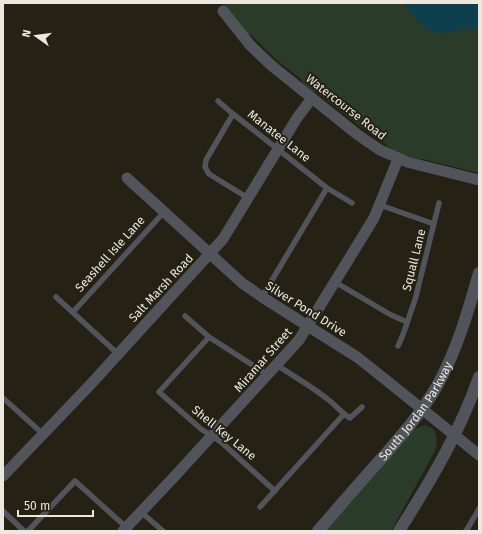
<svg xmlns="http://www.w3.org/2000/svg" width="482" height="534" font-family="'Fira Sans',sans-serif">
<rect width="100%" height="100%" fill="#262115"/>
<path fill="#2b3b2a" d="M 223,3 L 479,3 L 479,173 L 423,159 C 414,160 390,152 386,144 L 361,127 L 318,93 L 311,91 L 303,84 L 301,79 L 278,61 L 252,36 L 246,33 Z
M 425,425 C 438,428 438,440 435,451 L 391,531 L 324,531 L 414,429 Z"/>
<path fill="#0e3f4d" d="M 404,3 L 479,3 L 479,30 C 469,27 461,29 451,32 C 427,37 417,20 404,3 Z"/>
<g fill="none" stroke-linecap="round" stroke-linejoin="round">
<path stroke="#51555b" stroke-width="5.5" d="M 218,101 L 233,114 L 327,188 L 352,203
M 233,114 L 206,160 L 205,167 L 209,174 L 248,198
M 380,205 L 434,224
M 335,282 L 391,315 L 407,322
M 56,297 L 118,354
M 262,297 L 327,188
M 73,312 L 164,212
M 185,316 L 209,337 L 268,375
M 209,337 L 159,392 L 201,429 L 221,442 L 275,491
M 398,346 C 405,332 409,316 415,300 L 439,203
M 277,365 C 293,376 311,386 326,398 C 335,404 341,413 350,418 L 362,407
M 3,398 L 43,434
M 260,507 L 344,414
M 3,511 L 24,531
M 141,512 L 163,531
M 28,531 L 75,481 L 126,527
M 466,531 L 479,509"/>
<path stroke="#51555b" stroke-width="11" d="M 223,11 L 250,45 L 272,66 L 358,135 L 380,150 L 407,162 L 479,180
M 127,178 L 242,283 L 262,297 L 357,357 L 386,380 L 479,455
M 3,476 L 90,385 L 223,239 L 297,118 L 312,98
M 123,531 L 174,477 L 299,340 L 374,218 L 398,159"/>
<g stroke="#51555b" stroke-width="12">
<path id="s1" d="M 318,531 C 339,507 360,482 382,458 C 402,435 422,412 437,386 C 457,350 468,312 479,273"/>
<path d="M 399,531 C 430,482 460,432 479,377"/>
</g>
</g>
<g text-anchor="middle" stroke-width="4" stroke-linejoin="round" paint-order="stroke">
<g font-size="12" fill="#ece8e0" stroke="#262115">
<text transform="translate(346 107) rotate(38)" y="4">Watercourse Road</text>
<text transform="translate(279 136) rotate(38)" y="4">Manatee Lane</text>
<text transform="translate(110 254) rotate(-48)" y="4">Seashell Isle Lane</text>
<text transform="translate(414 260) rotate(-76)" y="4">Squall Lane</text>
<text transform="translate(161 288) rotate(-47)" y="4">Salt Marsh Road</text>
<text transform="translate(306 309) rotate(32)" y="4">Silver Pond Drive</text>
<text transform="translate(263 360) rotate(-49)" y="4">Miramar Street</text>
<text dy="4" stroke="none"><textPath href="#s1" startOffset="155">South Jordan Parkway</textPath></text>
<text transform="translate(224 433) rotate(39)" y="4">Shell Key Lane</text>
</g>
</g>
<rect width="482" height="534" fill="none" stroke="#ece8e0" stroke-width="8"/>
<g transform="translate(36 36) rotate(284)" stroke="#262115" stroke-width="3" paint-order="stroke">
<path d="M0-3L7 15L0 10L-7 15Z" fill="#ece8e0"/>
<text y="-6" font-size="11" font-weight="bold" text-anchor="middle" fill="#ece8e0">N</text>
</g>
<path d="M18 510v6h75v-6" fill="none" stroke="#ece8e0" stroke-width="2"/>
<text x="24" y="510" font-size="12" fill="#ece8e0" stroke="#262115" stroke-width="3" paint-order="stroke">50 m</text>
</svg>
